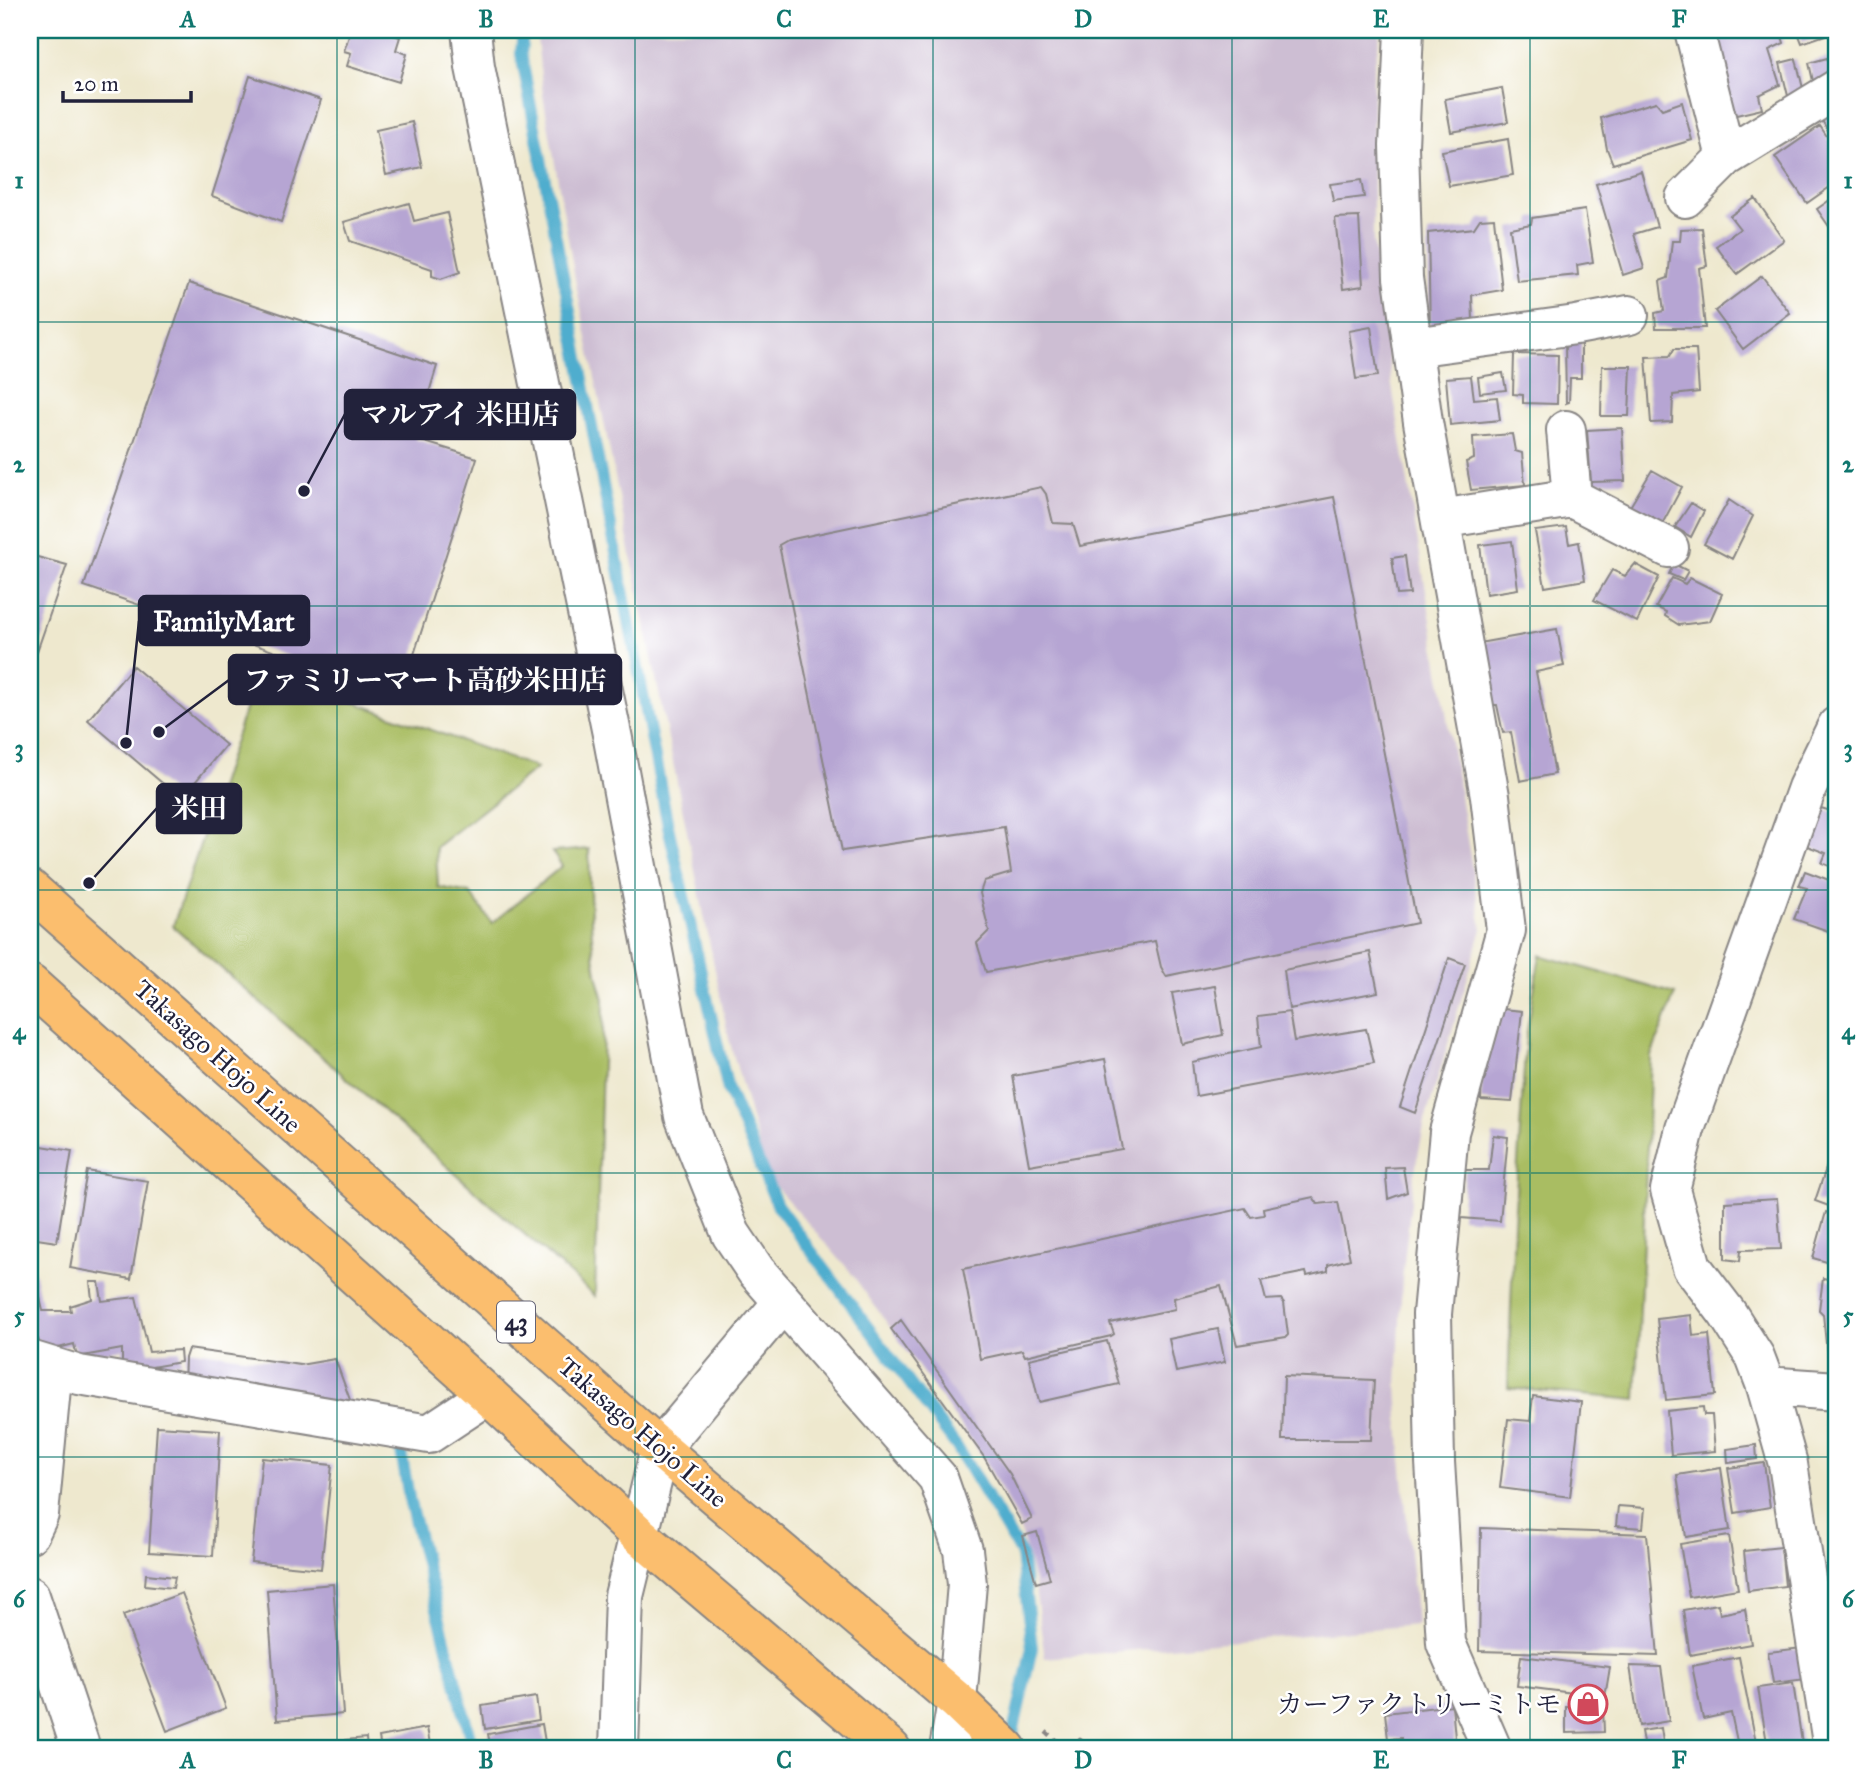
<svg xmlns="http://www.w3.org/2000/svg" width="1867" height="1779" font-family="'IM FELL Great Primer','Noto Serif JP',serif">
<rect width="100%" height="100%" fill="#fff"/>
<filter id="ink" filterUnits="userSpaceOnUse"><feTurbulence type="fractalNoise" baseFrequency=".0143" numOctaves="2"/><feDisplacementMap in="SourceGraphic" scale="14" xChannelSelector="R" yChannelSelector="G"/><feConvolveMatrix kernelMatrix="1 2 1 2 8 2 1 2 1" color-interpolation-filters="sRGB"/></filter>
<filter id="wash" filterUnits="userSpaceOnUse"><feTurbulence type="fractalNoise" baseFrequency=".00686" numOctaves="4" result="noise"/><feDisplacementMap in="SourceGraphic" scale="28" xChannelSelector="R" yChannelSelector="G"/><feGaussianBlur stdDeviation="1.57" result="paint"/><feColorMatrix in="noise" values="0 0 0 0 0 0 0 0 0 0 0 0 0 0 0 0 0 1.4 0 .05"/><feComposite in="paint" operator="in"/></filter>
<g filter="url(#wash)">
<rect width="100%" height="100%" fill="#eee8ce"/>
<path fill="#cdbed3" d="M 536,30 L 1381,30 L 1373,72 L 1373,241 L 1383,303 L 1391,380 L 1482,929 L 1425,1121 L 1414,1176 L 1402,1279 L 1397,1385 L 1402,1469 L 1417,1625 L 1045,1658 L 1035,1588 L 1019,1526 L 983,1457 L 849,1270 L 776,1187 L 763,1161 L 729,1039 L 576,284 L 543,95 Z"/>
<path fill="#a9bd62" stroke="#66704e" stroke-width="2" d="M 259,668 L 537,768 L 436,847 L 438,887 L 470,893 L 492,923 L 562,866 L 552,852 L 589,849 C 591,896 588,954 604,999 L 595,1296 L 173,926 Z
M 1540,955 L 1675,994 L 1651,1056 L 1636,1400 L 1508,1388 L 1514,1224 L 1526,1037 Z"/>
<g fill="none" stroke-linecap="round" stroke-linejoin="round">
<path stroke="#50adce" stroke-width="12" d="M 523,30 L 521,54 L 668,826 L 728,1090 L 777,1205 L 957,1447 L 1021,1554 L 1032,1648 L 1011,1742
M 399,1440 L 410,1503 L 473,1749"/>
</g>
<g id="blocks">
<path fill="#b6a5d3" d="M 351,30 L 375,30 L 400,37 L 396,50 L 407,54 L 399,82 L 347,66 L 351,53 L 344,51 Z
M 1718,30 L 1780,30 L 1784,43 L 1769,50 L 1780,85 L 1759,95 L 1762,109 L 1732,116 L 1712,31 Z
M 1797,30 L 1837,30 L 1837,31 L 1802,43 Z
M 1827,58 L 1835,80 L 1815,90 L 1809,63 Z
M 1796,59 L 1805,97 L 1789,100 L 1780,63 Z
M 250,76 L 321,100 L 281,222 L 212,196 Z
M 1502,88 L 1508,122 L 1451,132 L 1445,99 Z
M 1656,102 L 1662,109 L 1682,102 L 1692,140 L 1613,164 L 1607,149 L 1601,118 Z
M 1834,111 L 1837,115 L 1837,145 L 1821,119 Z
M 412,122 L 422,167 L 386,175 L 376,130 Z
M 1820,126 L 1837,151 L 1837,182 L 1807,203 L 1775,157 Z
M 1508,139 L 1513,175 L 1449,186 L 1442,151 Z
M 1641,171 L 1657,227 L 1634,234 L 1644,268 L 1623,275 L 1596,184 Z
M 1361,180 L 1364,197 L 1333,201 L 1330,184 Z
M 1837,195 L 1837,238 L 1817,209 Z
M 1755,198 L 1784,240 L 1737,274 L 1716,246 L 1740,229 L 1730,216 Z
M 409,203 L 414,221 L 447,213 L 460,272 L 441,279 L 432,276 L 432,269 L 350,241 L 344,222 Z
M 1585,210 L 1593,262 L 1577,265 L 1578,275 L 1517,281 L 1510,228 L 1531,224 L 1532,218 Z
M 1359,217 L 1363,286 L 1343,289 L 1335,218 Z
M 1494,218 L 1502,290 L 1472,295 L 1473,321 L 1430,327 L 1428,233 L 1474,228 L 1480,219 Z
M 1702,228 L 1707,266 L 1699,268 L 1705,328 L 1656,328 L 1655,313 L 1664,311 L 1660,281 L 1668,278 L 1672,241 L 1680,241 L 1681,229 Z
M 1762,276 L 1790,313 L 1743,349 L 1715,311 Z
M 189,283 L 437,366 L 415,439 L 477,458 L 401,695 L 84,586 Z
M 1371,327 L 1378,376 L 1356,379 L 1349,331 Z
M 1565,341 L 1581,341 L 1581,378 L 1570,378 L 1569,402 L 1566,403 Z
M 1674,349 L 1696,349 L 1699,392 L 1673,395 L 1672,422 L 1651,423 L 1646,357 L 1670,356 Z
M 1514,354 L 1558,355 L 1557,404 L 1523,403 L 1523,395 L 1513,394 Z
M 1602,366 L 1631,366 L 1629,416 L 1601,416 Z
M 1503,373 L 1506,390 L 1480,393 L 1478,377 Z
M 1471,376 L 1474,399 L 1497,397 L 1500,420 L 1450,425 L 1446,378 Z
M 1622,428 L 1625,481 L 1591,482 L 1587,430 Z
M 1512,434 L 1515,451 L 1522,453 L 1525,485 L 1471,490 L 1466,462 L 1474,459 L 1473,437 Z
M 1652,470 L 1682,487 L 1661,526 L 1628,510 Z
M 1041,487 L 1046,494 L 1053,523 L 1073,524 L 1080,546 L 1334,497 L 1417,923 L 1166,976 L 1161,967 L 1155,941 L 986,972 L 977,943 L 989,931 L 980,893 L 984,881 L 1011,873 L 1004,827 L 842,851 L 779,545 L 788,540 Z
M 1729,500 L 1753,516 L 1732,559 L 1704,544 Z
M 1691,503 L 1704,511 L 1691,537 L 1675,527 Z
M 1566,527 L 1569,544 L 1579,542 L 1585,580 L 1545,587 L 1535,531 Z
M 1512,541 L 1518,589 L 1486,594 L 1480,545 Z
M 30,555 L 67,565 L 34,660 L 30,654 Z
M 1405,556 L 1410,594 L 1397,595 L 1392,558 Z
M 1635,564 L 1659,577 L 1637,622 L 1594,600 L 1612,570 L 1625,576 Z
M 1674,564 L 1688,571 L 1683,580 L 1669,574 Z
M 1672,578 L 1685,584 L 1690,578 L 1722,594 L 1710,621 L 1679,625 L 1665,616 L 1666,612 L 1656,607 Z
M 1557,629 L 1564,666 L 1536,672 L 1555,774 L 1520,781 L 1511,732 L 1503,733 L 1497,705 L 1487,705 L 1479,643 Z
M 133,666 L 226,745 L 181,799 L 88,720 Z
M 1837,806 L 1837,869 L 1822,863 L 1826,853 L 1807,846 L 1821,808 L 1834,812 Z
M 1805,871 L 1837,883 L 1837,934 L 1794,919 L 1807,888 L 1799,886 Z
M 1370,952 L 1378,992 L 1289,1009 L 1284,970 Z
M 1449,958 L 1465,964 L 1415,1113 L 1400,1107 Z
M 1215,986 L 1223,1035 L 1182,1044 L 1172,993 Z
M 1503,1009 L 1522,1011 L 1512,1102 L 1481,1100 L 1482,1076 Z
M 1289,1012 L 1294,1041 L 1366,1029 L 1374,1063 L 1196,1096 L 1192,1062 L 1261,1047 L 1258,1016 Z
M 1105,1059 L 1122,1149 L 1029,1165 L 1013,1076 Z
M 1493,1135 L 1508,1137 L 1500,1221 L 1461,1218 L 1465,1170 L 1489,1170 Z
M 30,1144 L 72,1151 L 57,1242 L 30,1238 Z
M 1834,1145 L 1837,1146 L 1837,1209 L 1815,1201 Z
M 1403,1167 L 1407,1192 L 1388,1199 L 1385,1168 Z
M 87,1171 L 148,1181 L 131,1279 L 70,1268 Z
M 1313,1197 L 1318,1204 L 1338,1202 L 1350,1259 L 1328,1265 L 1328,1271 L 1307,1276 L 1306,1272 L 1261,1281 L 1266,1300 L 1281,1299 L 1284,1303 L 1288,1335 L 1286,1337 L 1237,1345 L 1221,1286 L 1174,1298 L 1175,1309 L 1110,1323 L 1114,1334 L 1111,1336 L 1025,1356 L 1022,1350 L 980,1359 L 963,1269 L 1245,1208 L 1251,1217 L 1264,1215 L 1263,1208 Z
M 1777,1199 L 1781,1249 L 1741,1250 L 1740,1261 L 1725,1259 L 1725,1202 Z
M 1826,1212 L 1837,1215 L 1837,1265 L 1813,1258 Z
M 30,1262 L 32,1262 L 43,1311 L 71,1311 L 70,1306 L 92,1299 L 90,1282 L 99,1282 L 102,1301 L 136,1297 L 149,1352 L 180,1350 L 181,1362 L 122,1372 L 122,1349 L 77,1357 L 74,1344 L 43,1352 L 38,1339 L 30,1341 Z
M 1823,1278 L 1837,1281 L 1837,1352 L 1827,1354 L 1823,1314 L 1819,1310 Z
M 1691,1315 L 1693,1336 L 1709,1334 L 1715,1395 L 1666,1400 L 1657,1319 Z
M 901,1320 L 1010,1474 L 1032,1519 L 1022,1524 L 984,1457 L 891,1329 Z
M 1218,1329 L 1225,1362 L 1176,1372 L 1169,1339 Z
M 1107,1341 L 1119,1384 L 1039,1402 L 1029,1359 Z
M 188,1349 L 300,1365 L 335,1359 L 353,1408 L 184,1385 L 185,1358 Z
M 1284,1376 L 1374,1380 L 1371,1440 L 1282,1440 Z
M 1533,1396 L 1581,1402 L 1570,1497 L 1500,1488 L 1508,1419 L 1530,1421 Z
M 1703,1407 L 1704,1415 L 1712,1415 L 1715,1451 L 1671,1455 L 1667,1411 Z
M 157,1426 L 220,1430 L 213,1556 L 149,1552 Z
M 1756,1445 L 1757,1459 L 1728,1463 L 1727,1449 Z
M 262,1458 L 332,1465 L 321,1569 L 251,1562 Z
M 1764,1463 L 1770,1507 L 1735,1513 L 1728,1468 Z
M 1721,1468 L 1730,1530 L 1686,1537 L 1677,1475 Z
M 1618,1506 L 1645,1508 L 1643,1528 L 1616,1526 Z
M 1481,1528 L 1647,1534 L 1658,1656 L 1479,1651 Z
M 1037,1532 L 1050,1579 L 1036,1583 L 1023,1536 Z
M 1729,1536 L 1738,1589 L 1689,1597 L 1680,1544 Z
M 1781,1547 L 1785,1586 L 1748,1591 L 1744,1551 Z
M 146,1574 L 175,1577 L 173,1588 L 145,1585 Z
M 333,1584 L 343,1714 L 277,1720 L 267,1590 Z
M 182,1593 L 226,1708 L 167,1731 L 123,1615 Z
M 1718,1604 L 1720,1614 L 1745,1609 L 1751,1644 L 1690,1655 L 1683,1610 Z
M 1802,1648 L 1807,1679 L 1773,1683 L 1768,1652 Z
M 1521,1656 L 1610,1667 L 1605,1697 L 1517,1686 Z
M 1739,1657 L 1756,1742 L 1738,1746 L 1731,1713 L 1703,1719 L 1692,1666 Z
M 1630,1666 L 1661,1667 L 1669,1721 L 1639,1726 Z
M 1793,1683 L 1802,1743 L 1768,1749 L 1758,1688 Z
M 536,1697 L 539,1720 L 485,1729 L 482,1706 Z
M 1452,1705 L 1456,1749 L 1402,1749 L 1401,1738 L 1388,1739 L 1385,1713 Z
M 1566,1707 L 1603,1707 L 1604,1732 L 1566,1733 Z
M 542,1724 L 546,1748 L 491,1749 L 488,1734 Z
M 427,1728 L 431,1749 L 381,1749 L 379,1737 Z
M 1661,1728 L 1664,1749 L 1644,1749 L 1641,1731 Z
M 366,1738 L 367,1749 L 347,1749 L 346,1740 Z"/>
</g>
</g>
<g filter="url(#ink)">
<use href="#blocks" fill-opacity="0" stroke="#888584" stroke-width="2"/>
<g fill="none" stroke-linecap="round" stroke-linejoin="round">
<defs>
<path id="minor" d="M 471,30 L 475,67 L 613,739 L 684,1116 L 731,1234 L 756,1271 L 938,1478 L 963,1550 L 967,1584 L 957,1701 L 949,1749
M 1404,30 L 1399,146 L 1403,278 L 1423,422 L 1490,796 L 1506,930 L 1449,1132 L 1432,1314 L 1435,1462 L 1446,1643 L 1492,1749
M 1694,30 L 1726,157
M 1685,198 L 1726,157 L 1837,89
M 1413,347 L 1576,325 L 1629,315
M 1566,430 L 1572,498
M 1441,519 L 1572,498 L 1669,548
M 30,1360 L 79,1375 L 429,1434 L 488,1395
M 1766,1386 L 1837,1391
M 30,1533 L 39,1514 L 53,1367
M 30,1596 L 81,1749
M 619,1749 L 624,1596 L 660,1449 L 783,1302
M 1833,1749 L 1788,1464 L 1766,1386 L 1755,1357 L 1727,1313 L 1692,1267 L 1670,1190 L 1685,1129 L 1807,788 L 1837,726"/>
<path id="major" d="M 30,889 L 660,1449 L 957,1701 L 1007,1749
M 30,984 L 488,1395 L 639,1535 L 891,1749"/>
</defs>
<use href="#minor" stroke="#888584" stroke-width="42"/>
<use href="#major" stroke="#888584" stroke-width="42"/>
<path stroke="#888584" stroke-width="4.5" stroke-dasharray="5 5" stroke-linecap="butt" d="M 1046,1732 L 1066,1749
M 1072,1749 L 1080,1740 L 1090,1749"/>
<use href="#minor" stroke="#fff" stroke-width="38"/>
<use href="#major" stroke="#fbbe6e" stroke-width="38"/>
</g>
</g>
<path fill="none" stroke="#0f766e" stroke-width="2" stroke-opacity="0.55" d="M 337,30 L 337,1749M 635,30 L 635,1749M 933,30 L 933,1749M 1232,30 L 1232,1749M 1530,30 L 1530,1749M 30,322 L 1837,322M 30,606 L 1837,606M 30,890 L 1837,890M 30,1173 L 1837,1173M 30,1457 L 1837,1457"/>
<defs>
<symbol id="shop-ring" viewBox="-11 -11 22 22"><circle r="9.5" fill="#fff" stroke="#d1495b" stroke-width="1.5"/><path d="M-5-2.5h2.3a2.7 3.5 0 0 1 5.4 0H5L5.5 6h-11ZM-1.5-2.5h3a1.5 2.3 0 0 0-3 0Z" fill="#d1495b"/></symbol>
</defs>
<g fill-rule="evenodd">
<use href="#shop-ring" x="1566" y="1682" width="44" height="44"/>
</g>
<g text-anchor="middle" stroke-width="5" stroke-linejoin="round" paint-order="stroke">
<rect fill="#fff" stroke="#646476" stroke-width="2" x="497" y="1301.5" width="38" height="41" rx="5"/>
<g font-size="24" font-weight="bold" fill="#22223b">
<text x="516" y="1330">43</text>
</g>
<g font-size="26" fill="#22223b" stroke="#fff">
<text transform="translate(218 1056) rotate(42)" y="9">Takasago Hojo Line</text>
<text transform="translate(643 1432) rotate(41)" y="9">Takasago Hojo Line</text>
</g>
<g font-size="26" fill="#22223b" stroke="#fff" text-anchor="end">
<text x="1561" y="1713">カーファクトリーミトモ</text>
</g>
</g>
<path fill="none" stroke="#22223b" stroke-width="2.5" d="M304 491L345 414M126 743L139 621M159 732L229 680M89 883L157 808"/>
<g fill="#22223b" stroke="#fff" stroke-width="2.5">
<circle cx="304" cy="491" r="7"/>
<circle cx="126" cy="743" r="7"/>
<circle cx="159" cy="732" r="7"/>
<circle cx="89" cy="883" r="7"/>
</g>
<g fill="#22223b" stroke="#22223b" stroke-width="2.5">
<rect x="345" y="390" width="230" height="49" rx="7"/>
<rect x="139" y="596" width="170" height="49" rx="7"/>
<rect x="229" y="655" width="392" height="49" rx="7"/>
<rect x="157" y="784" width="84" height="49" rx="7"/>
</g>
<g font-size="28" text-anchor="middle" font-weight="bold" fill="#fff">
<text x="460" y="424">マルアイ 米田店</text>
<text x="224" y="631">FamilyMart</text>
<text x="425" y="690">ファミリーマート高砂米田店</text>
<text x="199" y="818">米田</text>
</g>
<rect width="1867" height="1779" fill="none" stroke="#fff" stroke-width="77"/>
<path d="M63 91v10h128v-10" fill="none" stroke="#22223b" stroke-width="3.5"/>
<text x="74" y="91" font-size="21" fill="#22223b" stroke="#ffffff" stroke-width="5" paint-order="stroke">20 m</text>
<rect x="38" y="38" width="1790" height="1702" fill="none" stroke="#0f766e" stroke-width="2.5"/>
<g font-size="23" text-anchor="middle" font-weight="bold" fill="#0f766e">
<text x="188" y="27">A</text>
<text x="486" y="27">B</text>
<text x="784" y="27">C</text>
<text x="1083" y="27">D</text>
<text x="1381" y="27">E</text>
<text x="1679" y="27">F</text>
<text x="19" y="188">1</text>
<text x="1848" y="188">1</text>
<text x="19" y="472">2</text>
<text x="1848" y="472">2</text>
<text x="19" y="756">3</text>
<text x="1848" y="756">3</text>
<text x="19" y="1039">4</text>
<text x="1848" y="1039">4</text>
<text x="19" y="1323">5</text>
<text x="1848" y="1323">5</text>
<text x="19" y="1607">6</text>
<text x="1848" y="1607">6</text>
<text x="188" y="1768">A</text>
<text x="486" y="1768">B</text>
<text x="784" y="1768">C</text>
<text x="1083" y="1768">D</text>
<text x="1381" y="1768">E</text>
<text x="1679" y="1768">F</text>
</g>
</svg>
